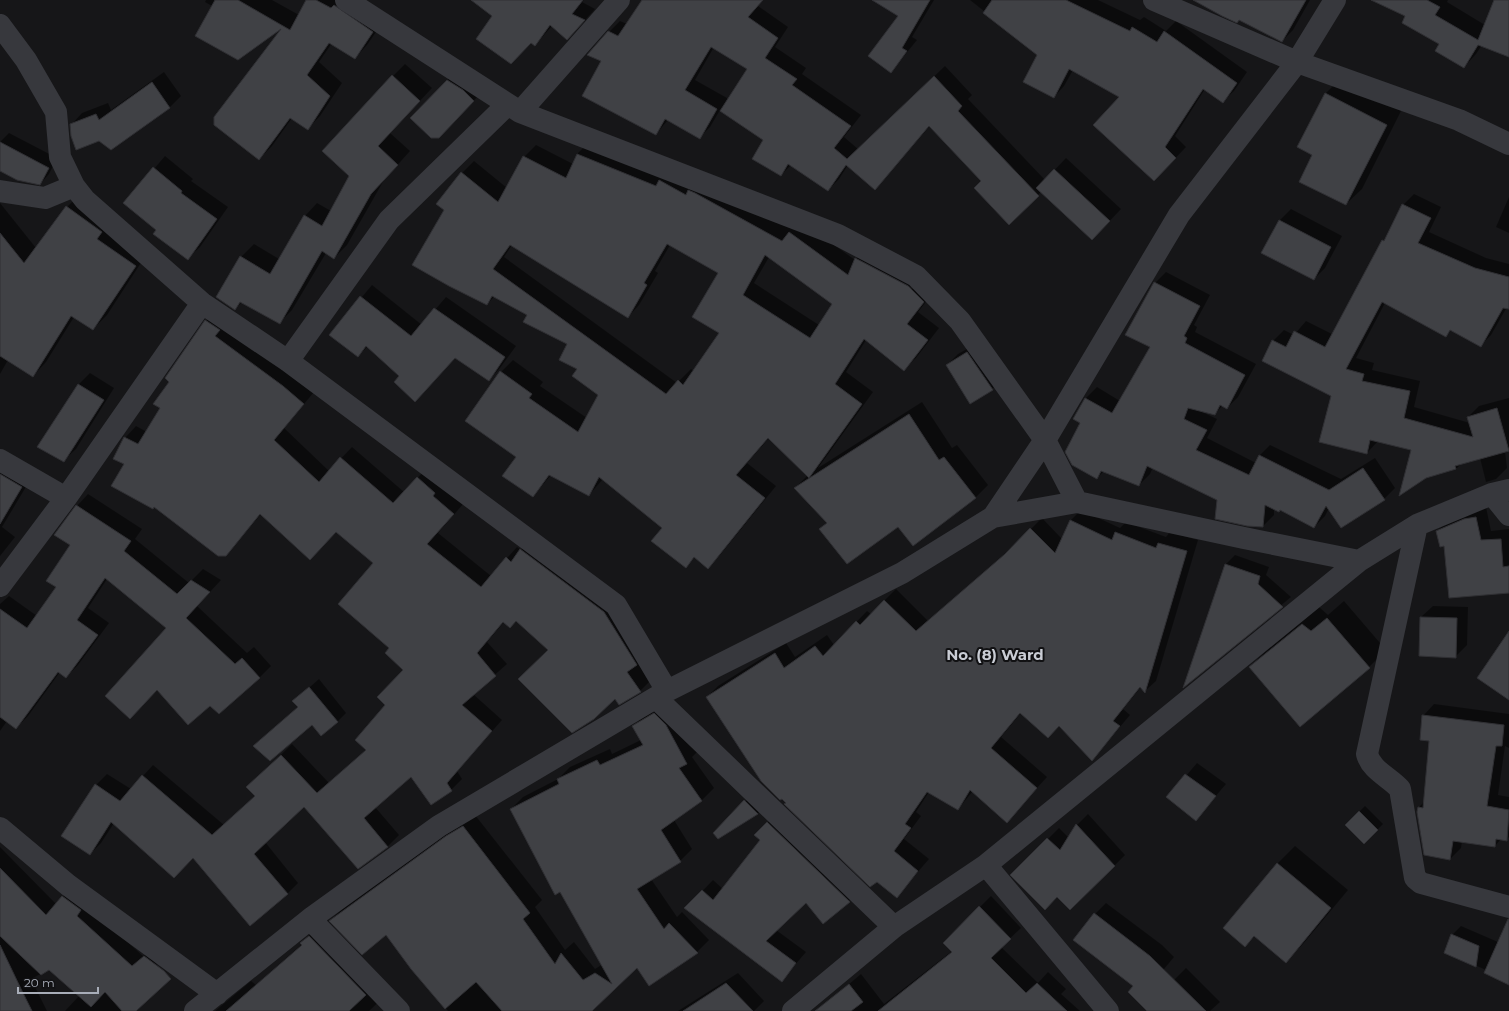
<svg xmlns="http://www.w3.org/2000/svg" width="1509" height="1011" font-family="Montserrat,sans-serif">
<rect width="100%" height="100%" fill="#161618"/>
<path fill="#0007" fill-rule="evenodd" d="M 206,0 L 272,0 L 299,15 L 308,0 L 357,0 L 385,19 L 367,45 L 355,58 L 332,43 L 319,62 L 342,83 L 320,116 L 308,128 L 292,118 L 272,146 L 259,159 L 215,117 L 285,26 L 238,59 L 212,6 L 205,2 Z
M 472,0 L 584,0 L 582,2 L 595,9 L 578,28 L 552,26 L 535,45 Z
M 643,0 L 763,0 L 758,6 L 788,27 L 775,47 L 806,68 L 802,74 L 861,115 L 844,137 L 858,149 L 945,66 L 972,95 L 968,99 L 1045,180 L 1066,158 L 1121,209 L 1104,227 L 1042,191 L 1009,223 L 983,181 L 930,126 L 875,188 L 848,165 L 839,179 L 828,190 L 791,165 L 781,175 L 764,140 L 720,110 L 710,127 L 699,138 L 668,120 L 656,134 L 602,61 L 609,32 L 620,21 L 627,24 ZM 714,47 L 749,69 L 727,102 L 727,98 L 695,80 Z
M 874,0 L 934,0 L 912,37 L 917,40 L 891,72 L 900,15 Z
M 970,0 L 1098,0 L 1140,20 L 1144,17 L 1166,31 L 1176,21 L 1247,72 L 1234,91 L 1223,101 L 1205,89 L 1175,136 L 1186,147 L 1165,169 L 1121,97 L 1073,70 L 1064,86 L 1054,97 L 1038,54 Z
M 1207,0 L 1310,0 L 1293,30 L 1282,41 Z
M 1373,0 L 1448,0 L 1447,2 L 1485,25 L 1495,0 L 1509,0 L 1509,56 L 1482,45 L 1476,54 L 1464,67 L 1441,44 L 1407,15 Z
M 405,64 L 432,88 L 390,133 L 410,151 L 384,180 L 347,245 L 334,258 L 326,253 L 292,310 L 280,322 L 242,302 L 235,309 L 241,257 L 254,244 L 279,259 L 305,216 L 317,203 L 331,211 L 350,176 L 393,76 Z
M 459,69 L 485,89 L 438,137 L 447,80 Z
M 164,72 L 181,96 L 170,107 L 111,149 L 99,140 L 71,125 L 82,113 L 108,103 L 111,110 Z
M 1341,78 L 1402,109 L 1362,189 L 1346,204 L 1314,154 L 1298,146 L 1326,93 Z
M 9,133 L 57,158 L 49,174 L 40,184 L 0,170 L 0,142 Z
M 589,142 L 701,179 L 793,229 L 801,221 L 855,260 L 868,247 L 935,290 L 918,312 L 939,328 L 916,358 L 904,369 L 866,340 L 846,372 L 873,392 L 818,468 L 922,402 L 952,448 L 957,445 L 988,485 L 975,498 L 898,526 L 821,529 L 827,522 L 795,488 L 808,475 L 769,438 L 747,463 L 776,486 L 720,555 L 708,567 L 695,557 L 686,566 L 664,527 L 603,479 L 589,495 L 551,475 L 533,496 L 517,456 L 501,372 L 513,360 L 543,382 L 540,386 L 587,418 L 599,394 L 579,369 L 569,343 L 528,314 L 495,296 L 487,304 L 445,210 L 462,173 L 474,161 L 507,188 L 524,157 L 536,145 L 573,164 L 577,154 ZM 512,245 L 628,317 L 639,305 L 658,273 L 655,271 L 670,245 L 719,272 L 720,332 L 694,371 L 691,369 L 677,383 L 504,257 ZM 769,257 L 833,303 L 819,325 L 754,283 ZM 860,260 L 913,288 L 912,289 L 860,262 Z
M 165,156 L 193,179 L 191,181 L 228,207 L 200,247 L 188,258 L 125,203 Z
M 81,193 L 148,252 L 107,315 L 93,329 L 74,317 L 46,362 L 33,376 L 8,360 L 0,374 L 0,203 L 36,248 L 67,207 Z
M 1414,194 L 1441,207 L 1429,232 L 1486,258 L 1509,264 L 1509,308 L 1507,307 L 1491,335 L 1480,346 L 1451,330 L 1446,336 L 1385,303 L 1356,358 L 1374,363 L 1372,370 L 1420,381 L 1414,407 L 1470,423 L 1468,417 L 1479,406 L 1509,398 L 1509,450 L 1505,451 L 1507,468 L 1496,479 L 1486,482 L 1480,458 L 1462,463 L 1456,469 L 1413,450 L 1378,441 L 1367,453 L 1332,396 L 1273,341 L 1284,330 L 1294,335 L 1306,321 L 1332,334 L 1383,241 L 1387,236 L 1403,205 Z
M 1509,197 L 1509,233 L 1496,227 Z
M 1291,209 L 1342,236 L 1325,268 L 1314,279 L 1263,253 L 1280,220 Z
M 1166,272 L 1210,295 L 1194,325 L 1197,327 L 1195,332 L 1256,364 L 1238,397 L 1227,408 L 1223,405 L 1215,414 L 1200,411 L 1217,419 L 1207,438 L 1256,463 L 1259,456 L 1270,445 L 1341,479 L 1375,458 L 1395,488 L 1384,499 L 1329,508 L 1325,516 L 1314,527 L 1281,509 L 1274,509 L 1274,515 L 1263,526 L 1218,499 L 1153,467 L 1150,474 L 1139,485 L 1104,471 L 1097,478 L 1082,423 L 1074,419 L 1086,398 L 1097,387 L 1120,401 L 1151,347 L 1155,283 Z
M 372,285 L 422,325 L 446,297 L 516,346 L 500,368 L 489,380 L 456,357 L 400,376 L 368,346 L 358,356 L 331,334 Z
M 217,310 L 314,392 L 284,428 L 329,471 L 352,447 L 404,492 L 428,467 L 464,503 L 438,533 L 491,576 L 517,547 L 521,550 L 532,539 L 615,601 L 651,680 L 640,691 L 615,698 L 549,650 L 517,620 L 504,622 L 487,642 L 507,664 L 473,694 L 502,720 L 457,771 L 462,779 L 451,790 L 411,776 L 375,807 L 399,835 L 388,846 L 358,868 L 305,806 L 265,842 L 298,883 L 287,894 L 193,857 L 114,823 L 101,843 L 90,854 L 96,785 L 107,774 L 131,789 L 153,765 L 224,825 L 256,795 L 259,776 L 292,744 L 329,783 L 367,749 L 386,705 L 405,670 L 391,648 L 374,563 L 337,531 L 261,514 L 226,555 L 154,506 L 125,464 L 125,438 L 136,426 L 147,432 L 162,408 L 170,381 L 206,321 Z
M 979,342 L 1003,378 L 992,389 L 947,365 L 958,354 Z
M 90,373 L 114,388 L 76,449 L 64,460 L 79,384 Z
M 0,462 L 33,475 L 2,527 L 15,537 L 0,556 Z
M 88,494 L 142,529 L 135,539 L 189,583 L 203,569 L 221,580 L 197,606 L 247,653 L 254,647 L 271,666 L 260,677 L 167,628 L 107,579 L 88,608 L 109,623 L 78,665 L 66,677 L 60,672 L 28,716 L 16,728 L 7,721 L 0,731 L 0,604 L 9,596 L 37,616 L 57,587 L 71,545 L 77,506 Z
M 1486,507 L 1491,531 L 1509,529 L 1509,592 L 1445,545 L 1437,531 L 1448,521 Z
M 1081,510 L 1120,528 L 1126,522 L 1166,537 L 1170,532 L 1198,540 L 1156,681 L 1145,691 L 1141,687 L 1123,709 L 1130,715 L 1092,760 L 1059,725 L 1021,713 L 1001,737 L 1047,777 L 1007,821 L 973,791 L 958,809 L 929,792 L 916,812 L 921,816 L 904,839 L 929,859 L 897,896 L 787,803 L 707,697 L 718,686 L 786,643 L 795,657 L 827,635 L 834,645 L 867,611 L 871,614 L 896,589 L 928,621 L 1017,543 L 1042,518 L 1062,539 L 1070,521 Z
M 1235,555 L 1269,567 L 1266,575 L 1291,597 L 1185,685 L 1226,564 Z
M 1344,601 L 1386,650 L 1369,667 L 1250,667 L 1267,650 L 1319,607 L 1328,615 Z
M 1433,606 L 1468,607 L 1467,645 L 1456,656 L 1421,617 Z
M 319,679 L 346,713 L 337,722 L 312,724 L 264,737 L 298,707 L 294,701 Z
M 666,702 L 698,751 L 692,757 L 714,788 L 702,800 L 674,820 L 692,849 L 680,861 L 651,879 L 677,917 L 682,912 L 709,940 L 697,952 L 637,960 L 581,1011 L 448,1011 L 412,969 L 386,934 L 330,921 L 342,909 L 459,825 L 475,815 L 542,900 L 535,907 L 565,950 L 574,942 L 595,969 L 603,964 L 561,890 L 511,809 L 523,797 L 558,779 L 570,767 L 610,749 L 612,754 L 641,740 L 634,726 L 646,714 Z
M 1434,704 L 1509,714 L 1509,748 L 1505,746 L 1498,795 L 1509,797 L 1509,837 L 1506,840 L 1501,839 L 1495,846 L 1462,841 L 1461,848 L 1450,859 L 1419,807 L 1425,801 L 1430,741 L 1423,716 Z
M 1197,763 L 1226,784 L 1196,819 L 1168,797 Z
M 751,796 L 763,808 L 758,813 L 718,838 L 714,833 Z
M 1365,806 L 1383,824 L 1364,843 L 1346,825 Z
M 778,812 L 860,891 L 823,923 L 806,902 L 776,930 L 806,952 L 782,980 L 686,908 L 713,880 L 723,889 L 761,840 L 756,835 Z
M 1088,814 L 1125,855 L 1114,866 L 1012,875 L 1059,828 L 1069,838 L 1077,825 Z
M 1295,846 L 1348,890 L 1303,944 L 1286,961 L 1255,936 L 1245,946 L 1224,928 L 1278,863 Z
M 0,847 L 56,904 L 72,886 L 86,905 L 143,956 L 148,953 L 168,980 L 135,1011 L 65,1011 L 79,996 L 50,969 L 31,979 L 47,1011 L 0,1011 Z
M 991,896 L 1021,928 L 1001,947 L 1038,983 L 1048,972 L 1066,989 L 1061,994 L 1080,1011 L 825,1011 L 822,1007 L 861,974 L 884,1004 L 952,951 L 944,943 Z
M 1106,903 L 1162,945 L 1174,957 L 1154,981 L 1095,914 Z
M 1509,919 L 1509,983 L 1486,970 L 1445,952 L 1452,935 L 1461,926 L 1498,942 Z
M 312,932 L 387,994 L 369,1011 L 215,1011 L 251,981 L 256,985 L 302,944 Z
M 1186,968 L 1220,1002 L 1210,1011 L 1157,1011 L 1174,980 Z
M 738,973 L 764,1001 L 754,1011 L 678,1011 Z"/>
<path fill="#404145" stroke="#303034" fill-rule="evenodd" d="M 215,0 L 238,0 L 290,30 L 306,0 L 316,0 L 331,8 L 334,5 L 373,32 L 355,59 L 329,43 L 307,75 L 330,96 L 308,130 L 290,118 L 259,160 L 214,125 L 214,117 L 281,29 L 238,60 L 195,36 Z
M 471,0 L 583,0 L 572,14 L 585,20 L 567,40 L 550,25 L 535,46 L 531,43 L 511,64 L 476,39 L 492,16 Z
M 642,0 L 763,0 L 748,17 L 778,38 L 765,58 L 797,79 L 792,85 L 851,126 L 834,148 L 847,159 L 934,76 L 962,106 L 958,111 L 1039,196 L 1009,225 L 974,188 L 981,181 L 929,126 L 875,190 L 846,165 L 828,191 L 788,164 L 781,176 L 752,159 L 763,140 L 720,111 L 747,69 L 711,47 L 685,90 L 717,109 L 700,139 L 665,119 L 656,135 L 582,96 L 601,61 L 587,55 L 608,31 L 618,36 Z
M 872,0 L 930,0 L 902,48 L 907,51 L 891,73 L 868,56 L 898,16 Z
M 992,0 L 1066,0 L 1130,31 L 1132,27 L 1157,42 L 1164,31 L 1237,83 L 1223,103 L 1203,89 L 1165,147 L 1176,158 L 1154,181 L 1093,125 L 1119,97 L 1069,69 L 1054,98 L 1023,82 L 1037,55 L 983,13 Z
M 1193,0 L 1306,0 L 1282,42 L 1239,20 L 1237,23 L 1222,16 Z
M 1371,0 L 1427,0 L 1440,7 L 1435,15 L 1478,40 L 1494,0 L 1509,0 L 1509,57 L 1478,45 L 1464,68 L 1435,51 L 1439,44 L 1402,23 L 1405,16 Z
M 392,75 L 420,101 L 378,146 L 398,165 L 371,194 L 334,259 L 322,251 L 280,324 L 240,302 L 235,310 L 216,297 L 240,256 L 270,274 L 304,215 L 322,226 L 349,176 L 322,151 Z
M 447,80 L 463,90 L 474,101 L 439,138 L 431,138 L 410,118 Z
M 152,82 L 170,108 L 111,150 L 99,141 L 76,150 L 71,136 L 70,124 L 96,114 L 99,120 Z
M 1325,93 L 1387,125 L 1346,205 L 1299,182 L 1312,155 L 1297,147 Z
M 0,142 L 49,168 L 40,185 L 17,180 L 0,171 Z
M 577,154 L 656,186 L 659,180 L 686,195 L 688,190 L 695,193 L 782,241 L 789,232 L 848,275 L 855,258 L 908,286 L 924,302 L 907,324 L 928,340 L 904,371 L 864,339 L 835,384 L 862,404 L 809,478 L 768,438 L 736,475 L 765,498 L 708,569 L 694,557 L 686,568 L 651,541 L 662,528 L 599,477 L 589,496 L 549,475 L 533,497 L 502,476 L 516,457 L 465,421 L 500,371 L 532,394 L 529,398 L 578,432 L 598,395 L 572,376 L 577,369 L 559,360 L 567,344 L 523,322 L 527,315 L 492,296 L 487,305 L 449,286 L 412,265 L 444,210 L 436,204 L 461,172 L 498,202 L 523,156 L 566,178 ZM 667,244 L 718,273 L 692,317 L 719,333 L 683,385 L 678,380 L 666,394 L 493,269 L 510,245 L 628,318 L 647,285 L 644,283 ZM 765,255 L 832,304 L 810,338 L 743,295 Z
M 153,167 L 182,191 L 181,193 L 217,219 L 188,260 L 153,234 L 156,230 L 123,203 Z
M 1054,169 L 1110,221 L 1092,240 L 1036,188 Z
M 1402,204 L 1431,218 L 1418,243 L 1475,268 L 1509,277 L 1509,309 L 1503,308 L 1481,347 L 1450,330 L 1446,337 L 1382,302 L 1346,369 L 1364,374 L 1362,381 L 1410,391 L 1404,418 L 1473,437 L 1467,417 L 1497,408 L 1509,451 L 1455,466 L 1456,469 L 1426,478 L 1399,496 L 1411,450 L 1370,440 L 1367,454 L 1319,442 L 1331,396 L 1262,361 L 1272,340 L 1286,347 L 1294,331 L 1325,347 L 1382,240 L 1384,241 Z
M 66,206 L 102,232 L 97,239 L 136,266 L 93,330 L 71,316 L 33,377 L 0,356 L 0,233 L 24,263 Z
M 1279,220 L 1331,247 L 1314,280 L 1261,253 Z
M 1154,282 L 1200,306 L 1184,336 L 1187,338 L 1185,343 L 1245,375 L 1227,409 L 1220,405 L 1215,415 L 1188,408 L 1184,419 L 1207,430 L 1196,450 L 1249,475 L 1259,455 L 1329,490 L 1363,468 L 1385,500 L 1341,528 L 1326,506 L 1314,528 L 1280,510 L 1279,512 L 1265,505 L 1263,527 L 1247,526 L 1215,519 L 1217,500 L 1147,466 L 1139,486 L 1101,471 L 1097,479 L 1072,465 L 1065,452 L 1080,423 L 1073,419 L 1085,398 L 1112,413 L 1150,347 L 1125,335 Z
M 360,296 L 411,336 L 434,308 L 505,357 L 489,381 L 455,358 L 415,402 L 394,382 L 399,376 L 366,346 L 358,357 L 329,335 Z
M 205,320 L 220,330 L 215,336 L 283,386 L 304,404 L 274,440 L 319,482 L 340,457 L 393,503 L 417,477 L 435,493 L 433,496 L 454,514 L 427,544 L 481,587 L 506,557 L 511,562 L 520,549 L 604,612 L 637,665 L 627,672 L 641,692 L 619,705 L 615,699 L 594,719 L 572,733 L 518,679 L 548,650 L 516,621 L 510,628 L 503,622 L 477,653 L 496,676 L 462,705 L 492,731 L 447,783 L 452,791 L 431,805 L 411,777 L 364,818 L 388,847 L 358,869 L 304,807 L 254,854 L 288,894 L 250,926 L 193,858 L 174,878 L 111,822 L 90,855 L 61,836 L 95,784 L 120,801 L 142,775 L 212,835 L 255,796 L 246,787 L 281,755 L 317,793 L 366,750 L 355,740 L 385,705 L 377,697 L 403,670 L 385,653 L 389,648 L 338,604 L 373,563 L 336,532 L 310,560 L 260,514 L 226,556 L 218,556 L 154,507 L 153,509 L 111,486 L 124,464 L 113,459 L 124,437 L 138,444 L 160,408 L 153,404 L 169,382 L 165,378 Z
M 967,352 L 993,390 L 970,404 L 946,365 Z
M 78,384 L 104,400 L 64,462 L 37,447 Z
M 909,414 L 939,460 L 944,457 L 976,498 L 913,546 L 898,527 L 847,564 L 819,529 L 827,523 L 794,488 Z
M 0,474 L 22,487 L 0,524 Z
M 76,505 L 131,541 L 124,551 L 177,594 L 191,580 L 210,592 L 186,618 L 235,664 L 242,658 L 260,678 L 219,714 L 210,706 L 188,725 L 157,690 L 130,719 L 105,696 L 166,628 L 105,578 L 77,620 L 98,635 L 66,678 L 58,672 L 16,729 L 0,717 L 0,609 L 27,628 L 56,587 L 46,581 L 70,545 L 54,535 Z
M 1476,517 L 1481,540 L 1501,539 L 1503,567 L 1509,566 L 1509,593 L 1449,598 L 1444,546 L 1440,547 L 1436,531 L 1464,519 Z
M 1070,520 L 1112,540 L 1115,532 L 1156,548 L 1158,543 L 1187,551 L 1145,693 L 1140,687 L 1113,721 L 1120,726 L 1092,761 L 1059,726 L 1048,738 L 1020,713 L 991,748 L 1037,788 L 1007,823 L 970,790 L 958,810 L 927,792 L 905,824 L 911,828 L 894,851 L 918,871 L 897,898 L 877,882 L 870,887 L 784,804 L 786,803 L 782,799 L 780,800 L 761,781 L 706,697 L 775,653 L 784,668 L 815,646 L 823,656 L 856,621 L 860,625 L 884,600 L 916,631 L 1005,554 L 1030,528 L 1055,553 Z
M 1225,564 L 1260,576 L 1258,584 L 1283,607 L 1183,688 Z
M 1420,617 L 1457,618 L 1456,658 L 1419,656 Z
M 1327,618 L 1370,668 L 1300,727 L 1249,667 L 1302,624 L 1311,631 Z
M 1509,631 L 1509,700 L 1477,678 Z
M 309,687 L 338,722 L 321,736 L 312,725 L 270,761 L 253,746 L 298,707 L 292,701 Z
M 654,713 L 666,725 L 687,764 L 679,768 L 702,801 L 661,830 L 681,862 L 637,889 L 664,929 L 669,923 L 698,953 L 649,986 L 637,968 L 592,1011 L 502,1011 L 476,982 L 445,1009 L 411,969 L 386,935 L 362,955 L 329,921 L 446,836 L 463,826 L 530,913 L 523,919 L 555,964 L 561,953 L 583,980 L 595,973 L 612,984 L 560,892 L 555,895 L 510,809 L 559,784 L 557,779 L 597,760 L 600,765 L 643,745 L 632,726 Z
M 1422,715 L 1504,725 L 1502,746 L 1496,746 L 1487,806 L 1509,810 L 1507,841 L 1496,839 L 1495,847 L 1453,841 L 1450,860 L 1424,855 L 1417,812 L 1418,807 L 1423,808 L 1429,741 L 1420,740 Z
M 1185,774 L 1216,796 L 1196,821 L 1166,797 Z
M 744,800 L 758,814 L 718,839 L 713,833 Z
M 1359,811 L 1378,830 L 1364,844 L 1345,825 Z
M 767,822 L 850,902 L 823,924 L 806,903 L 766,941 L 796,963 L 782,982 L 684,908 L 702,890 L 713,900 L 760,840 L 754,835 Z
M 1076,824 L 1115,866 L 1070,910 L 1057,897 L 1045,910 L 1010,875 L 1047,838 L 1060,850 Z
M 1277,863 L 1331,908 L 1286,963 L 1254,936 L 1245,947 L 1223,928 Z
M 0,868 L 46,915 L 62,896 L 81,910 L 77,916 L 132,966 L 144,956 L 164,971 L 171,979 L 136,1011 L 122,1011 L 105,992 L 91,1007 L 49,970 L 41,975 L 0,936 Z
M 979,906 L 1011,939 L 991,958 L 1026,993 L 1037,983 L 1067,1011 L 878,1011 L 952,952 L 943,943 Z
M 1094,913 L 1150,956 L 1206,1011 L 1147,1011 L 1128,992 L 1133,986 L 1073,940 Z
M 1508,919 L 1509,919 L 1509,985 L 1484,973 Z
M 1451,934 L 1479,946 L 1476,967 L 1444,953 Z
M 309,936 L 366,995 L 349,1011 L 226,1011 L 302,945 L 300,943 Z
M 0,945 L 23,993 L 32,1011 L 0,1011 Z
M 726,983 L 753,1011 L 683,1011 Z
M 849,984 L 863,1002 L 851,1011 L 815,1011 Z"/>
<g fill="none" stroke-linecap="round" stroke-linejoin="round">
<path stroke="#37383d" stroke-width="22" d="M 346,0 L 520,112 L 838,235 L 916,276 L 960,321 L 1045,440 L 1077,502
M 1154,0 L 1297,62 L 1459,120 L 1509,144
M 0,25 L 26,60 L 56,112 L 60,157 L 74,186 L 85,200 L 202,303 L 288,361 L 616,605 L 667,691
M 520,112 L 619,0
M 0,191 L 45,198 L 74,186
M 288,361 L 389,220 L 507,105
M 0,460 L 66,498
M 1492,494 L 1509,515
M 993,517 L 1077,502 L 1244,538 L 1359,561 L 1417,525 L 1492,494 L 1509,490
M 1417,525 L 1367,754 C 1371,770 1389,777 1400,789 L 1415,878 L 1421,883 L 1509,907
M 0,586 L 66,498 L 202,303
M 656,698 L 894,927
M 0,828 L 68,885 L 217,994
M 986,865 L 1108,1011
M 310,919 L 399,1011
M 195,1011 L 310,919 L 439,826 L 667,691 L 902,573 L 993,517 L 1045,440 L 1179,215 L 1297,62 L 1335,0
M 793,1011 L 894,927 L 986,865 L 1359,561"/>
</g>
<g text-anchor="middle" stroke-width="4" stroke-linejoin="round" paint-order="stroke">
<g font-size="15" font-weight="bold" fill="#c9ccd4" stroke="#111113">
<text x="995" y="660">No. (8) Ward</text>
</g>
</g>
<path d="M18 987v6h80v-6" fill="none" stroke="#a8adb8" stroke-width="2"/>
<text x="24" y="987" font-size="12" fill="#a8adb8" stroke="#111113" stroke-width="3" paint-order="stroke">20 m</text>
</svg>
